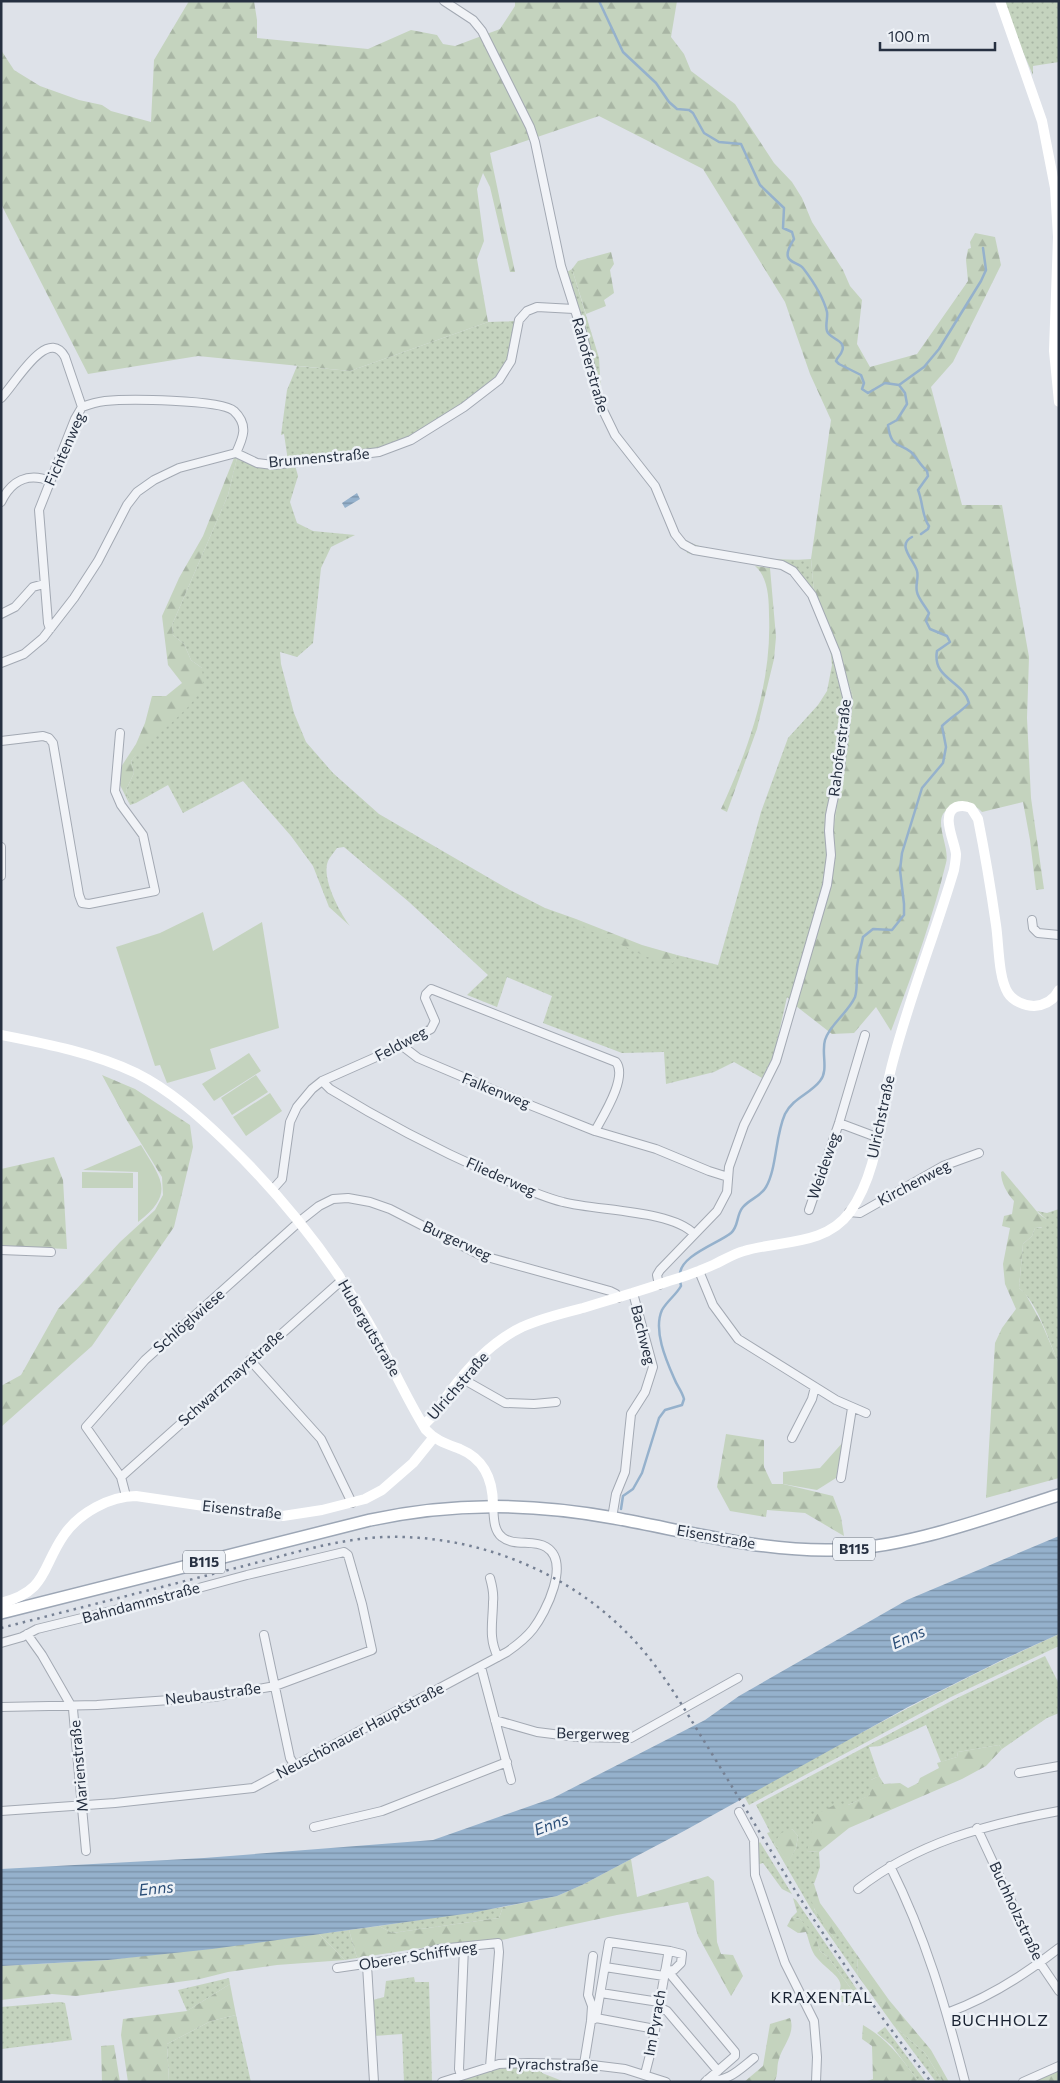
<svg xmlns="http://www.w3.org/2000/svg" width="1060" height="2083" font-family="Commissioner,sans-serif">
<defs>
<pattern id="grass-dots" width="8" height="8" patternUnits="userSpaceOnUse" patternTransform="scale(1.25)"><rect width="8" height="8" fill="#c4d3be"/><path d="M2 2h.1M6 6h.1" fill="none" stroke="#a8b5a4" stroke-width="1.8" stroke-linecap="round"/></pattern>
<pattern id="forest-firs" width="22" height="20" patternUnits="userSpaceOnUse" patternTransform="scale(1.25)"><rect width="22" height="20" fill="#c4d3be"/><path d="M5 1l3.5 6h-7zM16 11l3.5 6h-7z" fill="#a8b5a4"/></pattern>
<pattern id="water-rules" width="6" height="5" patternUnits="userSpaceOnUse" patternTransform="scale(1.25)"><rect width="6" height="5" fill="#95b1cc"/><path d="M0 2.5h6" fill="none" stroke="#7990a7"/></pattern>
</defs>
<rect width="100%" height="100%" fill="#dee2e9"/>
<path fill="url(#grass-dots)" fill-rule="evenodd" d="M 1004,1 L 1059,1 L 1059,62 L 1033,66 L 1033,75 L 1019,43 Z
M 572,269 L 599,358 L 601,392 L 605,408 L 599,394 L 567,272 Z
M 517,321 L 503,381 L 470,407 L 403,447 L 288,461 L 284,434 L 281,435 L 287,390 L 297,366 L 350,371 L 488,322 Z
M 237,458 L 295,465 L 298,476 L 290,502 L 297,523 L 313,531 L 355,535 L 331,547 L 321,568 L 313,643 L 297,657 L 280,652 L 281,664 L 294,713 L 306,742 L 333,773 L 379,814 L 508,889 L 545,908 L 576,919 L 577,924 L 673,962 L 677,955 L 718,965 L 761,812 L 788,738 L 818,705 L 827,691 L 832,665 L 830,647 L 809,595 L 798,580 L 784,569 L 687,553 L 686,541 C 717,555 778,562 811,559 L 814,592 L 853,696 L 833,833 L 834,869 L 796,1006 L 787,997 L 774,1055 L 762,1078 L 734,1062 L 714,1072 L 666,1084 L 664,1052 L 622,1053 L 543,1023 L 552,996 L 507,977 L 497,1007 L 467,995 L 488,975 L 409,902 L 344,847 L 337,848 C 334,852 330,857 328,861 C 321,878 340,913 350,926 L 329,907 L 313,866 L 291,836 L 243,781 L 183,813 L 168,785 L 136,803 L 130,805 L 126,790 L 134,773 L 131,761 L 202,668 L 191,660 L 184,644 L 173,635 L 172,625 L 228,495 Z
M 1059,1209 L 1059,1364 C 1049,1342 1038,1303 1019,1288 L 1023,1244 L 1032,1236 L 1035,1228 L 1041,1228 L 1052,1219 L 1046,1219 L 1037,1211 L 1047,1213 Z
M 1059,1634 L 1059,1646 L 951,1697 L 749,1805 L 744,1796 C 848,1740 951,1683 1059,1634 Z
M 1045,1656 L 1059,1684 L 1059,1713 L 1047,1718 L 1002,1749 L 999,1745 L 958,1752 L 957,1757 L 941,1762 L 926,1725 L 880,1746 L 869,1747 L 879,1776 L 871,1780 L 871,1795 L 848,1805 L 807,1851 L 819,1852 L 820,1867 L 814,1884 L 813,1883 L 814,1909 L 834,1938 L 839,1929 L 857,1955 L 858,1976 L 811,1909 L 767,1833 L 770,1832 L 756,1805 L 955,1699 ZM 792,1829 L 798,1836 L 796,1848 L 788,1862 L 774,1843 Z
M 760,1842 L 792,1894 L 782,1889 L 763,1863 L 756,1865 L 757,1845 Z
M 793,1898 L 796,1900 L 860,1994 L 849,2006 L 854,1993 L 828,1957 L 820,1951 L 817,1942 L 800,1919 L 792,1917 L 797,1912 Z
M 503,1907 L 499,1918 L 392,1933 L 379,1926 Z
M 349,1930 L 357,1958 L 345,1960 L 319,1934 Z
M 414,1977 L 415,1982 L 429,1982 L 432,2081 L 404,2082 L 402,2034 L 374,2036 L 371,2003 L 373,2000 L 384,1997 L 386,1981 Z
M 229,1978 L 230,1984 L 187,2011 L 178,1990 Z
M 60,2002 L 65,2003 L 72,2040 L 2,2049 L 1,2056 L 1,2007 Z
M 236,2015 L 251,2082 L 169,2082 L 167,2044 L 211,2021 Z
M 894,2026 L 925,2053 L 943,2082 L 936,2082 Z
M 885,2027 L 926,2082 L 919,2082 L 892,2046 L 877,2033 Z
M 503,2067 L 542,2068 L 542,2073 L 565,2082 L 457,2082 Z"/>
<path fill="url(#forest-firs)" d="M 189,1 L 254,1 L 257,20 L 257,38 L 368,49 L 411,30 L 437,35 L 443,44 L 455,46 L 500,29 L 515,6 L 515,1 L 677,1 L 671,37 L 684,54 L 691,71 L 735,104 L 774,163 L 792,182 L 802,198 L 812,222 L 843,270 L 850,286 L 862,300 L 857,344 L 870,367 L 917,354 L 968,281 L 966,260 L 968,249 L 971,248 L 970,242 L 975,233 L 995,237 L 1001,265 L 953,362 L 931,387 L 962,505 L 1002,505 L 1029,657 L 1027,718 L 1031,798 L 1044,889 L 1036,890 L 1030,840 L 1023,802 L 982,812 C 973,801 951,801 943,814 C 936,826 950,849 946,863 C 932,920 912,975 891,1031 L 876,1007 L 854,1033 L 832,1034 L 796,1006 L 834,869 L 833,833 L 853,696 L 814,592 L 811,559 L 831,420 L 810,374 L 785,302 L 703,169 L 599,116 L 490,153 L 515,272 L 510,272 L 490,187 L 483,173 L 477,189 L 484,241 L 477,259 L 488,322 L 350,371 L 198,356 L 88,374 L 1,204 L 1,50 L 14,70 L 40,86 L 79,100 L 102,105 L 111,111 L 151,122 L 154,60 Z
M 611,252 L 614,264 L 610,270 L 614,293 L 604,300 L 606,306 L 586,314 L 572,269 L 578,261 Z
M 234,458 L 237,458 L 228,495 L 172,625 L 173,635 L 184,644 L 191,660 L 202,668 C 202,672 204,679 203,684 C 199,705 147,741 131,761 L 134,773 L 126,790 L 130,805 L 120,785 L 121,767 L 136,744 L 145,723 L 152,696 L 166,696 L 182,683 L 168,665 L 162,616 L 179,578 L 203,536 Z
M 755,566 L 770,568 L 776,637 L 774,659 L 757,729 L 727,812 L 721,809 C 749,748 772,683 769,615 C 769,598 768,577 755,566 Z
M 576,919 L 642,945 L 677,955 L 673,963 L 647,957 L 576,924 Z
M 102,1075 L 135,1089 L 190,1125 L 193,1147 L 174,1227 L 92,1346 L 1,1427 L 1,1386 L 21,1375 L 58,1309 L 120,1242 L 155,1210 L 163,1195 L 162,1177 L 126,1119 Z
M 54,1157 L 63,1180 L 67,1249 L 1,1246 L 1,1169 Z
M 1003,1171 L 1039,1214 L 1046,1219 L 1053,1219 L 1046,1227 L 1035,1228 L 1032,1236 L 1023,1244 L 1019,1288 L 1025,1293 L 1042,1324 L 1059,1364 L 1059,1478 L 986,1498 L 995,1343 L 1002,1328 L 1016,1309 L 1005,1284 L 1003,1264 L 1010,1228 L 1002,1226 L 1004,1216 L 1012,1214 L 1014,1201 C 1007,1193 1001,1183 1001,1172 Z
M 726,1434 L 764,1440 L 764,1467 L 772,1484 L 783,1484 L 833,1496 L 841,1517 L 844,1536 L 805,1513 L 767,1510 L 766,1517 L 730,1511 L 717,1487 Z
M 999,1745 L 1002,1749 L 986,1766 L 962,1779 L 849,1828 L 819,1852 L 807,1851 L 815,1815 L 838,1803 L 848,1805 L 870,1795 L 871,1780 L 879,1776 L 884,1784 L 900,1783 L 908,1788 L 918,1783 L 920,1778 L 939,1768 L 937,1763 L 957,1757 L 958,1752 Z
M 792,1829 L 798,1836 L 796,1848 L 788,1863 L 774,1843 L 781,1833 Z
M 631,1859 L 637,1897 L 708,1876 L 714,1881 L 717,1942 L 721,1954 L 733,1955 L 743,1976 L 731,1996 L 698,1936 L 688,1902 L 617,1915 L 497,1941 L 464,1945 L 447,1944 L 357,1958 L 349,1930 L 379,1926 L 392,1933 L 499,1918 L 503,1907 L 557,1896 L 582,1885 Z
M 812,1883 L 814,1884 L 820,1903 L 839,1929 L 835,1939 C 822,1922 806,1905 812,1883 Z
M 792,1917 L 800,1919 L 809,1929 L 817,1942 L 820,1951 L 828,1957 L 854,1993 L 849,2006 L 845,2002 L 829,2003 C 855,1981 831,1975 817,1958 C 811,1952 809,1940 806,1932 L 798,1933 L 787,1926 Z
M 319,1934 L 345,1960 L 277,1965 L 228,1972 L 200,1979 L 76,1996 L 52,1994 L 1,2000 L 1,1966 L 108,1960 Z
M 857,1955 L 889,2000 L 931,2050 L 949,2082 L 943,2082 L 925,2053 L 894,2026 L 858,1976 Z
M 230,1984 L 236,2015 L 211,2021 L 167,2044 L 169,2082 L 128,2082 L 121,2035 L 123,2019 L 187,2011 Z
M 790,2018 C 796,2033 783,2045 779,2059 C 776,2067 779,2075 774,2082 L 744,2082 L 763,2066 L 770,2024 Z
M 863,2025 C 889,2040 901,2058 919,2082 L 864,2082 L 873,2079 L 872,2046 L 862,2039 Z
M 114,2045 L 120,2082 L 102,2082 L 101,2046 Z
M 1059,2069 L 1059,2082 L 1030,2082 Z"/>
<path fill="#c4d3be" d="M 203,912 L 213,951 L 262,922 L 279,1028 L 210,1049 L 216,1069 L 167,1083 L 160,1065 L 155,1066 L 116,947 L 160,933 Z
M 249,1053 L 261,1071 L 214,1101 L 202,1084 Z
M 256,1075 L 268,1092 L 232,1115 L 221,1098 Z
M 270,1093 L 282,1111 L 246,1136 L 233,1117 Z
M 141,1145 C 161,1179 176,1193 138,1222 L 138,1172 L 83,1170 Z
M 82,1172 L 133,1173 L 133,1188 L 82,1188 Z
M 844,1441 L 836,1478 L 817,1490 L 783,1484 L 783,1472 L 820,1468 Z"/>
<path fill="url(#water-rules)" d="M 357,493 L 360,499 L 345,508 L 342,503 Z
M 1059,1536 L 1059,1634 L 1002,1660 L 908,1707 L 684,1831 L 582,1885 L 557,1896 L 471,1913 L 212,1949 L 108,1960 L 1,1966 L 1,1869 L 204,1858 L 433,1840 L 553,1798 L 705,1720 L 739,1696 L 907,1600 Z"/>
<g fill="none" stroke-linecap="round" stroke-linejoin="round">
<path stroke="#95b1cc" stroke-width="2.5" d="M 599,1 L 623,52 L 656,83 L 669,102 L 677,109 L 689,110 L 693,113 L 704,133 L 719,142 L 741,144 L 760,185 L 784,208 L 783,228 L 792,232 L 794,239 C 791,244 786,251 788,257 C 790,263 799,263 803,268 C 813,281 823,296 827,312 C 828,318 825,325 827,331 C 829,339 847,340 842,351 C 841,355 838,356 836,361 L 839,364 L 861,375 L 864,383 L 862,389 L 868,393 L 885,383 L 899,385
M 921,534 L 928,529 L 929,526 C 922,517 923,502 918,490 L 928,476 L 927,471 C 920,465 917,458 911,452 C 898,442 891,448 888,425 L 897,420 L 907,404 L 905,393 L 899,385 L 924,367 L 939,349 L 981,281 L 986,270 L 983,248
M 680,1275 C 679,1256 719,1243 731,1233 C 739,1226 736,1215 743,1207 C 750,1199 760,1197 766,1187 C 777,1168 775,1136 785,1114 C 793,1098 810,1094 820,1081 C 829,1070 821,1053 825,1040 C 830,1024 848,1013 855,997 C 858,988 856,976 857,967 C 858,957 861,947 863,937 L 873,929 L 892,930 L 904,915 L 904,904 L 900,870 L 902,853 L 922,788 L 943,763 L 946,747 L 942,726 C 951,717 961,712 969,703 C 963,680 932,679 937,651 L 950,642 L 947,636 L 930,629 L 926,621 L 929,613 C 925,606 918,598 917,592 C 915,585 919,578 917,571 C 914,560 896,545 912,537
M 621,1509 L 623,1496 L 633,1489 L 642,1473 L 659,1418 L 665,1410 L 682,1405 L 684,1399 C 682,1391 677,1386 674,1378 C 666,1360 653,1330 662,1310 C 667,1301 676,1295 681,1286 L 680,1280"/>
<defs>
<path id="street" d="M 444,1 L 473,20 L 482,31 L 530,127 L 535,142 L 561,266 L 582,332 L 599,402 L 615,435 L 655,486 L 675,534 L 683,544 L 694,550 L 782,565 L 793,571 L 812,595 L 836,653 L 848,701 L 840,768 L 830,815 L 829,831 L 831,855 L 827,885 L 776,1061 L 744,1125 L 729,1167 L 727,1192 L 717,1211 L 660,1270 L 657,1275 L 659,1285
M 1,398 C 14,386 47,325 65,357 L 82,407
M 1,502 C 11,481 28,472 50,481
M 1,614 L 15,607 L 33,587 L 44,584
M 50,629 L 48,623 L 39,510 L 75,419 L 82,407 C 90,404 97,402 105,401 C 126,399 220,399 234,411 C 249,425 243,438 236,453
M 1,663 L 24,654 L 43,638 L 74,598 L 98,561 L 127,505 L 137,492 L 154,480 L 179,468 L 236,453 L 257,463 L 273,465 L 379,452 L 411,440 L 464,407 L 499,380 L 511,361 L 519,320 L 527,311 L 537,307 L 574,309
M 1,741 L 43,736 L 49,738 L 53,743 L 79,895 L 82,903 L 89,904 L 155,891 L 143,835 L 121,805 L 115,791 L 120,733
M 1,847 L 1,876
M 1032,920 L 1033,928 L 1038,933 L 1059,935
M 401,1045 L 418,1058 L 515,1099 L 595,1131 L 656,1149 L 709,1171 L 728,1177
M 322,1081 L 330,1089 C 382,1121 436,1149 492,1174 C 515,1184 538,1196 563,1202 C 596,1211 672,1210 694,1234
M 839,1123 L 879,1138
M 273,1189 L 282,1179 L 290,1122 L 297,1107 L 312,1089 L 322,1081 L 383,1054 L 431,1029 L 435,1021 L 425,998 L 426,994 L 431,989 L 616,1062 C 628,1077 603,1116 595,1131
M 809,1210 L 839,1123 L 865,1035
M 849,1212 L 860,1213 L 943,1166 L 979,1153
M 1,1250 L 51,1252
M 699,1271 L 713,1305 L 738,1339 L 836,1400 L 866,1413
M 250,1360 L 321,1439 L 352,1503
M 461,1378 L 505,1403 L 534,1404 L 556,1402
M 792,1438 L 812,1399 L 815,1387
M 121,1477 L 342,1280
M 841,1478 L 852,1408
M 126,1496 L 121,1477 L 86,1427 L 145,1360 L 300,1221 L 319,1206 L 333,1199 L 348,1198 L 370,1202 L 390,1209 L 480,1255 L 610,1291 L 616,1294 L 618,1298
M 612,1518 L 616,1494 L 625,1472 L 631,1414 L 645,1392 L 653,1367 L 633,1293
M 490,1578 C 492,1585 494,1594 493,1602 C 493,1621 488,1638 498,1657
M 27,1634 L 42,1655 L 73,1709 L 86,1851
M 264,1635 L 290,1758 L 295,1766
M 1,1643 L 22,1637 L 37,1629 L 139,1604 L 247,1575 L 344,1552 L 348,1555 L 362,1604 L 372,1650 L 275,1686 L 214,1697 L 97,1705 L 1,1707
M 481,1667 L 511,1780
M 495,1720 L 537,1732 L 577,1737 L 631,1738 L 738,1678
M 1019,1773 L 1059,1766
M 1,1811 L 115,1803 L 253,1788 L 507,1652 C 517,1645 526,1638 533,1629 C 546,1612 571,1562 546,1547 C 533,1539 514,1547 502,1537 C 493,1530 494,1516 493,1505
M 739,1812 L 754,1840 L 755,1875 L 785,1963 L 814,2021 L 817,2057 L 816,2082
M 314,1827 L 382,1811 L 507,1762
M 977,1828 L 1040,1963 L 1059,1991
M 890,1866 C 926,1938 945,2004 965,2082
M 858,1889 C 916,1843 987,1824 1059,1811
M 367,1965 L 374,2082
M 605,1967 L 664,1976
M 337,1968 L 405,1958 L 439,1949 L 498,1943 L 499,1952 L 490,2067
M 665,1971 L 671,1975 L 735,2052 L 735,2056 L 705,2082
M 601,1993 L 659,2002
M 659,2007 L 667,2011 L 718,2071
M 947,2013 C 988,1998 1026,1974 1059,1948
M 596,2018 L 655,2029
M 591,2021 L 596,2018 L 609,1942 L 670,1951
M 584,2064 L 591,2021 L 592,2006 L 588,1995 L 593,1956
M 645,2074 L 652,2047 L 668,1955 L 670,1951 L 682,1954 L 681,1963 L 674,1970 L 665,1971
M 461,2076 L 459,2069 L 464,1947
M 707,2080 C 727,2083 739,2070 754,2058
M 442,2082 L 499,2064 L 528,2063 L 584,2064 L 625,2069 L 666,2082
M 1023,2082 L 1059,2066"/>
<path id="primary" d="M 1,1613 L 370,1520 C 453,1502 530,1503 614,1518 C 686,1531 758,1551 831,1550 C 906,1549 988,1517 1059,1495"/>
</defs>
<use href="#street" stroke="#a3a9b3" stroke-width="10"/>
<use href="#primary" stroke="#9ca6b5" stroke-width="14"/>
<use href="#street" stroke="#f1f3f7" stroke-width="8"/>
<path stroke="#fff" stroke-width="10" d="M 1000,1 L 1042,121 L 1055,188 L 1058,237 L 1054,351 L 1059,402
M 1,1035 C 47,1044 94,1053 136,1073 C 170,1090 199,1116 226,1142 C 281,1195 328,1254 367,1320 C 388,1356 404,1395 426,1430 C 436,1441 447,1444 460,1449 C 484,1459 493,1480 493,1505
M 423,1425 C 435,1417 441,1403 450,1392 C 469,1366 493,1341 522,1327 C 542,1318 563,1313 583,1308 C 612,1299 641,1291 669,1281 C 684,1277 699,1271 713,1265 C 724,1260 733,1254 744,1251 C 781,1240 825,1246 850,1212 C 881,1168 879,1111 893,1061 C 910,996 935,934 954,870 C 955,864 956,859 956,854 C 955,842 940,814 956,807 C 962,805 967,806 971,808 L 978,819 C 985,854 991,890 996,925 C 999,944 998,977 1008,993 C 1013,1001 1025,1006 1034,1006 C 1046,1005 1054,1000 1059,990
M 1,1603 C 48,1591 41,1568 64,1535 C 79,1513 110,1496 136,1496 L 265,1515 L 283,1516 L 322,1510 L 365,1499 L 382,1490 L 413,1463 L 434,1437"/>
<use href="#primary" stroke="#fff" stroke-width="11"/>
<path stroke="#768194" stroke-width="2.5" stroke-dasharray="2.5 5" stroke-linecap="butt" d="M 1,1628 C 79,1608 158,1588 236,1568 C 284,1556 334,1539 384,1537 C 483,1534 583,1577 646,1654 C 670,1683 689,1717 709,1749 C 736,1793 762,1836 788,1879 C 832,1950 880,2016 931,2082"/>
</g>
<g text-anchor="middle" stroke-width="5" stroke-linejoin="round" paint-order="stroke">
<g fill="#edf1f6" stroke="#626a77" stroke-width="1">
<rect x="833" y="1537.5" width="42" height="23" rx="4"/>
<rect x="183" y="1550.5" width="42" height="23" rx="4"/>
</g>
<g font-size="14" font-weight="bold" fill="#263041">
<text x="854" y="1554">B115</text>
<text x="204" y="1567">B115</text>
</g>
<g font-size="15" fill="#263041" stroke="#edf1f6">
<text transform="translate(590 365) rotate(74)" y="5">Rahoferstraße</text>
<text transform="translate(65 449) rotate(-66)" y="5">Fichtenweg</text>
<text transform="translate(319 458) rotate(-5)" y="5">Brunnenstraße</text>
<text transform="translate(840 748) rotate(-83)" y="5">Rahoferstraße</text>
<text transform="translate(401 1044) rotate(-28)" y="5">Feldweg</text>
<text transform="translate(496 1091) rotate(22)" y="5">Falkenweg</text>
<text transform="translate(881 1117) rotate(-78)" y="5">Ulrichstraße</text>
<text transform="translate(824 1166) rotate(-71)" y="5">Weideweg</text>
<text transform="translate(501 1177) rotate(24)" y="5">Fliederweg</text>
<text transform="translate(914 1183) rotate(-28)" y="5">Kirchenweg</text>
<text transform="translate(457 1241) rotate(25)" y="5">Burgerweg</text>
<text transform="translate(189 1321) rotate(-41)" y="5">Schlöglwiese</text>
<text transform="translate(369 1328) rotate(60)" y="5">Hubergutstraße</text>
<text transform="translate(643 1335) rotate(76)" y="5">Bachweg</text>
<text transform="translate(231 1378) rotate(-42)" y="5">Schwarzmayrstraße</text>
<text transform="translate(458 1386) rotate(-49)" y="5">Ulrichstraße</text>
<text transform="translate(242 1510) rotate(6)" y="5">Eisenstraße</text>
<text transform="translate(716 1537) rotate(10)" y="5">Eisenstraße</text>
<text transform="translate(141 1603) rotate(-15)" y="5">Bahndammstraße</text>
<text transform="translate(213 1694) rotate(-7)" y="5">Neubaustraße</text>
<text transform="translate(360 1731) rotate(-28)" y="5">Neuschönauer Hauptstraße</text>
<text transform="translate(593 1734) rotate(1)" y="5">Bergerweg</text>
<text transform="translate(79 1766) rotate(-95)" y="5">Marienstraße</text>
<text transform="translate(1016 1911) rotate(65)" y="5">Buchholzstraße</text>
<text transform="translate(418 1956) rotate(-9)" y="5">Oberer Schiffweg</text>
<text transform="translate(655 2023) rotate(-80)" y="5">Im Pyrach</text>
<text transform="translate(553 2065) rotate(2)" y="5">Pyrachstraße</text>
</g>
<g font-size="16" font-style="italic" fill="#2c4f78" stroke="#edf1f6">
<text transform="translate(908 1637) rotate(-24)" y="6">Enns</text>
<text transform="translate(551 1824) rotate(-20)" y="6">Enns</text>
<text transform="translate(156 1888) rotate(-6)" y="6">Enns</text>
</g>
<g font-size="16" letter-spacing="1" fill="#182131" stroke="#edf1f6">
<text x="822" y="2003">KRAXENTAL</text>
<text x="1000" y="2026">BUCHHOLZ</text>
</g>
</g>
<rect width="1060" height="2083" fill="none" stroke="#263041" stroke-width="5"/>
<path d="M880 42v8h115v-8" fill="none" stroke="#263041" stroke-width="2.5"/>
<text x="888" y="42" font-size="15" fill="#263041" stroke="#edf1f6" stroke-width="4" paint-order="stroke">100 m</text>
</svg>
